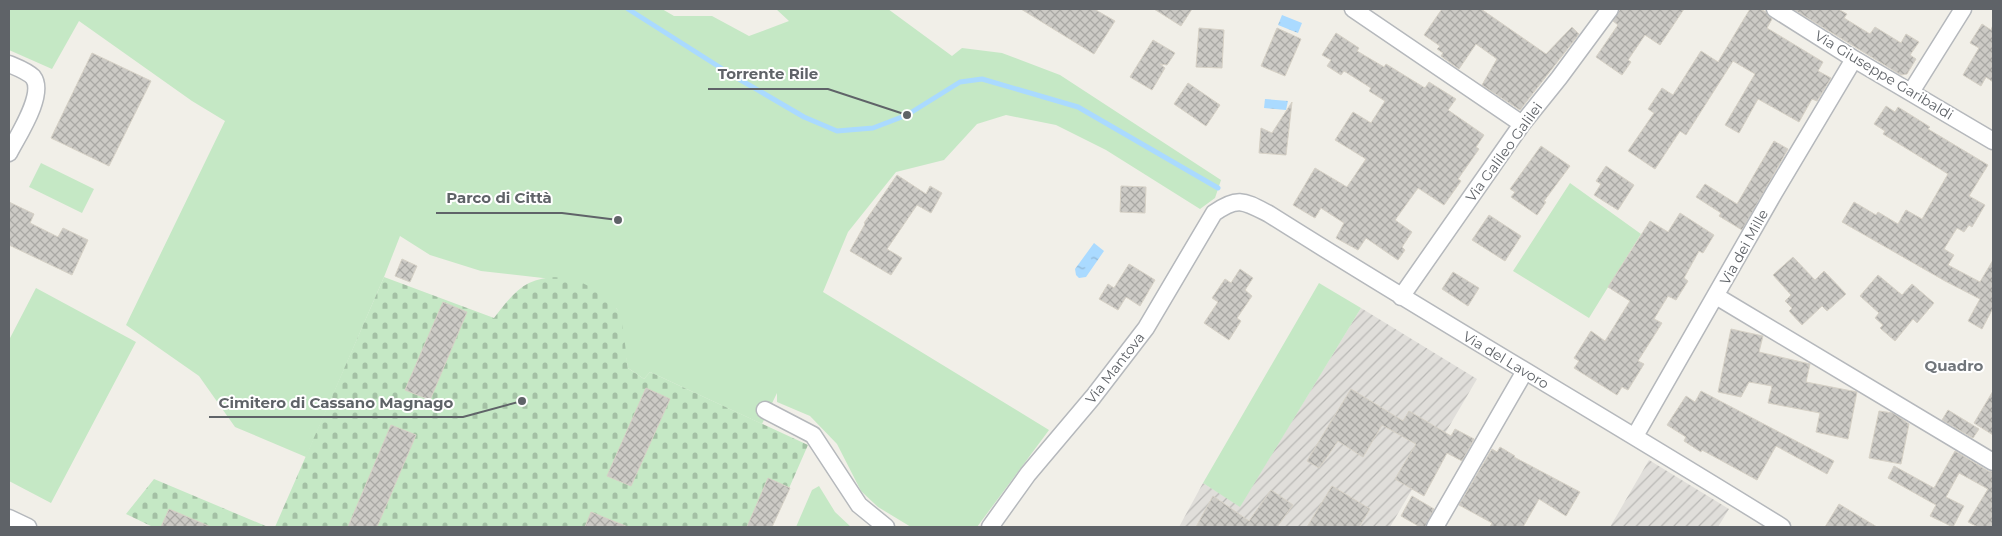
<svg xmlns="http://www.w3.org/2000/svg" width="2002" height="536" font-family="Montserrat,sans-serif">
<defs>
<pattern id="industrial-furrows" width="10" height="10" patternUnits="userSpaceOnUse" patternTransform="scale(1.25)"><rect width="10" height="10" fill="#e0deda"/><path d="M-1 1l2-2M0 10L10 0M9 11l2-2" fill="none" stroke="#b9b8b5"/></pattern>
<pattern id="cemetery-stones" width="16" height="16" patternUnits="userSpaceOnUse" patternTransform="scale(1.25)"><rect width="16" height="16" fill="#c5e8c5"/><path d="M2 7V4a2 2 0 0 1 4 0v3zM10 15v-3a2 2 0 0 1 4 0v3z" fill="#a3c0a4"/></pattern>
<pattern id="water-ripples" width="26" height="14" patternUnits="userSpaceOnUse" patternTransform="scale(1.25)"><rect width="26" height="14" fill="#aadaff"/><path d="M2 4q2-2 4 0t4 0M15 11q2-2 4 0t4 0" fill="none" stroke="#8eb4d2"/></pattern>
<pattern id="building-cross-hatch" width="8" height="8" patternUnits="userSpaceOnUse" patternTransform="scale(1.25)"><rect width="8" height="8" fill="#cccac5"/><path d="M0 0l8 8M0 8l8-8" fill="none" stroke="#a9a8a4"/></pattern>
</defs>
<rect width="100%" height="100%" fill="#f1efe8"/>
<path fill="url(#industrial-furrows)" d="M 1361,308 L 1477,379 L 1390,527 L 1179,527 L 1203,483 L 1240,506 Z
M 1649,460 L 1729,509 L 1718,527 L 1610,527 Z"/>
<path fill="#c5e8c5" d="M 9,9 L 662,9 L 674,16 L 712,16 L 749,36 L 789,21 L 776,9 L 888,9 L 952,56 L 962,48 L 1002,53 L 1060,75 L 1221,180 L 1215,198 L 1200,209 L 1106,150 L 1056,125 L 1006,115 L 977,124 L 944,160 L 896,172 L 848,232 L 823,292 L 1049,430 L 977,527 L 911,527 L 878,507 L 861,491 L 837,444 L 810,416 L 777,402 L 777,393 L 762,424 L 650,372 L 644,379 L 628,368 L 617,309 L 559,278 L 543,278 L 481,271 L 430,255 L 400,236 L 384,277 L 306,457 L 235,427 L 199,376 L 126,325 L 225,121 L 192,101 L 79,21 L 52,69 L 9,50 Z
M 41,163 L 94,189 L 82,213 L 29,187 Z
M 1570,183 L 1641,234 L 1589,318 L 1513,271 Z
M 1319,283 L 1361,308 L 1240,507 L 1203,483 Z
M 36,288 L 136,342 L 51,503 L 9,481 L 9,340 Z
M 819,486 L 835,512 L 851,527 L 796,527 L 812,490 Z"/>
<path fill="url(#cemetery-stones)" d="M 384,277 L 494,318 C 504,305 515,290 529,283 C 556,270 588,280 607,300 C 611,303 616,307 618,311 C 625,328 625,350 628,368 L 644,379 L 650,372 L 808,445 L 772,527 L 275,527 Z
M 154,479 L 268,527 L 153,527 L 126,514 Z"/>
<path fill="url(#water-ripples)" d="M 1282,15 L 1302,23 L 1298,33 L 1278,25 Z
M 1265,99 L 1288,101 L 1286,110 L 1264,108 Z
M 1094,243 L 1104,251 L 1086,277 L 1079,278 L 1076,275 L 1075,269 Z"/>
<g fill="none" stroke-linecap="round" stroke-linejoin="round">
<path stroke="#aadaff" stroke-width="5" d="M 628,9 L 732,75 L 804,117 L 837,131 L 873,128 L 907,115 L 960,82 L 982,79 L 1078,107 L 1218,188"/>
</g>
<path fill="url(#building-cross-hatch)" stroke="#d6d1c6" d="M 1021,9 L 1094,9 L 1115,21 L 1094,54 Z
M 1154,9 L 1192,9 L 1181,26 Z
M 1442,9 L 1481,9 L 1546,54 L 1572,27 L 1579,34 L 1520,110 L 1482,85 L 1497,59 L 1476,44 L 1459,69 L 1441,56 L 1443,53 L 1437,49 L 1440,46 L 1424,35 Z
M 1620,9 L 1684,9 L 1660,45 L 1645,35 L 1628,60 L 1631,62 L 1622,75 L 1596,57 L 1618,25 L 1613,21 Z
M 1750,9 L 1760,9 L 1766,12 L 1772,19 L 1767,28 L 1823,62 L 1818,71 L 1831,78 L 1817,101 L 1812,99 L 1799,122 L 1758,99 L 1739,133 L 1725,125 L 1755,74 L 1733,61 L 1686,135 L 1680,131 L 1655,169 L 1628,151 L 1654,113 L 1648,109 L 1662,88 L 1673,95 L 1701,51 L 1718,62 Z
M 1793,9 L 1838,9 L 1847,14 L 1844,18 L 1870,34 L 1875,27 L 1901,43 L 1906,34 L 1919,42 L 1910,55 L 1916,59 L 1907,74 L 1901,75 Z
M 1982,24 L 1991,30 L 1993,25 L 1993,82 L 1986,77 L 1981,86 L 1963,75 L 1979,48 L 1970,43 Z
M 1199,28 L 1224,30 L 1222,68 L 1196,67 Z
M 1277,28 L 1301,39 L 1285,76 L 1261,66 Z
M 1336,33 L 1359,48 L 1357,51 L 1384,67 L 1386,64 L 1425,88 L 1429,82 L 1456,99 L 1448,110 L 1484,135 L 1476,147 L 1479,149 L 1458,179 L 1461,181 L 1444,205 L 1418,188 L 1395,220 L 1412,232 L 1402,247 L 1405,250 L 1398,260 L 1366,238 L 1358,250 L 1336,238 L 1344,223 L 1321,208 L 1315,218 L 1293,205 L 1315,168 L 1347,187 L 1366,159 L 1335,140 L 1353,112 L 1371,123 L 1385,101 L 1369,91 L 1371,88 L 1344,71 L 1341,75 L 1327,66 L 1331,60 L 1322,55 Z
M 1153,40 L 1175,53 L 1167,65 L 1160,64 L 1165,68 L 1152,90 L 1130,77 Z
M 92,53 L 151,81 L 109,166 L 51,138 Z
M 1188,83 L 1220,105 L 1206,126 L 1174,104 Z
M 1292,102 L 1286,155 L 1259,153 L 1261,128 L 1272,133 Z
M 1886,106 L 1895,112 L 1898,107 L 1930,127 L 1928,129 L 1988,165 L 1969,196 L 1985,205 L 1972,227 L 1969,225 L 1964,232 L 1957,228 L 1944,249 L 1954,255 L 1948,265 L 1980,282 L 1993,260 L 1993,308 L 1982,329 L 1968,321 L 1980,299 L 1945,281 L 1842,222 L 1854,202 L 1876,215 L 1878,212 L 1898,224 L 1906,210 L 1922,219 L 1948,174 L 1883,134 L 1885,131 L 1874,124 Z
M 1774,141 L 1788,149 L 1742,230 L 1719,216 L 1721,213 L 1696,197 L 1705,184 L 1737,204 Z
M 1541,146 L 1570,166 L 1544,201 L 1546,202 L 1537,215 L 1511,197 L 1515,192 L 1510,189 Z
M 1606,166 L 1634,185 L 1618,210 L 1594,195 L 1601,184 L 1596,181 Z
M 897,175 L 926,194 L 930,186 L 942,193 L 931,213 L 917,205 L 887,249 L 902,258 L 891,275 L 850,251 L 865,224 L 864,223 Z
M 1121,186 L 1146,187 L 1145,213 L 1120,212 Z
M 9,202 L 34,214 L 30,223 L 58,237 L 63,228 L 88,240 L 72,275 L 9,245 Z
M 1680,213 L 1714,235 L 1703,253 L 1699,251 L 1684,278 L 1688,281 L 1676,300 L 1668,296 L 1654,319 L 1662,323 L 1638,361 L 1644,364 L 1628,390 L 1622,387 L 1617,395 L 1574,368 L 1579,361 L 1574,358 L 1591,331 L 1605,341 L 1630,301 L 1608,287 L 1650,221 L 1668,232 Z
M 1489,215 L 1521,236 L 1505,261 L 1472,240 Z
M 1793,257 L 1815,280 L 1824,271 L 1846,294 L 1827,311 L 1822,306 L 1802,325 L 1789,311 L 1792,308 L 1785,301 L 1791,295 L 1773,275 Z
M 402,259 L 417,266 L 410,282 L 395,276 Z
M 1129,264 L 1155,280 L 1140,306 L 1126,297 L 1118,310 L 1099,299 L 1108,284 L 1114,288 Z
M 1240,269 L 1253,278 L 1245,290 L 1252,296 L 1237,318 L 1241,321 L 1229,340 L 1204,323 L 1218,302 L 1212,298 L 1225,279 L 1231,283 Z
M 1453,272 L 1479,288 L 1468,306 L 1442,289 Z
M 1878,275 L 1902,295 L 1912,284 L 1934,303 L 1917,323 L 1913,319 L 1895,341 L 1880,328 L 1883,325 L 1875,318 L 1879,313 L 1860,296 Z
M 443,302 L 467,312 L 430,400 L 405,390 Z
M 1731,329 L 1763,336 L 1759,352 L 1810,364 L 1806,382 L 1857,392 L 1848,439 L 1816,432 L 1820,413 L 1768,403 L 1772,386 L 1749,382 L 1741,397 L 1718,392 Z
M 646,388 L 670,399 L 631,486 L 607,476 Z
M 1351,389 L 1403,421 L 1409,411 L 1451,436 L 1455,429 L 1474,439 L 1462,461 L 1447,453 L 1424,496 L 1395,479 L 1416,444 L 1382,425 L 1363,457 L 1338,441 L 1319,468 L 1307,461 Z
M 1701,391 L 1834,461 L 1827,474 L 1776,446 L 1757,480 L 1702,450 L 1701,452 L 1684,441 L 1686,437 L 1667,425 L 1686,396 L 1695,402 Z
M 1993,391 L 1993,435 L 1974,423 Z
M 1948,410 L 1979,429 L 1973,438 L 1942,420 Z
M 1879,411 L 1893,413 L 1909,424 L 1901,464 L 1869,458 Z
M 391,425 L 416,435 L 377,527 L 348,527 Z
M 1500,447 L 1515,456 L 1514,457 L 1580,492 L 1566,516 L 1539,499 L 1523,527 L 1490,527 L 1492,523 L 1459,505 L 1492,449 L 1497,452 Z
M 1955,451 L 1988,471 L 1993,472 L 1993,527 L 1978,527 L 1968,522 L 1988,489 L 1959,473 L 1946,497 L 1964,506 L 1953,527 L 1930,516 L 1936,505 L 1888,478 L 1894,466 L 1934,488 Z
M 768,478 L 790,488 L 772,527 L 747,527 Z
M 1332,486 L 1370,509 L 1359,527 L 1307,527 Z
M 1271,490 L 1293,505 L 1277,527 L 1196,527 L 1213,496 L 1249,521 Z
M 1412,496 L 1434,509 L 1425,527 L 1420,527 L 1401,516 Z
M 1839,504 L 1877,527 L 1825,527 Z
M 169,509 L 211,527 L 161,527 Z
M 591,512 L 628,527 L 585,527 Z"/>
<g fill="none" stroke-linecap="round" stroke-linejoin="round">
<defs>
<path id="minor" d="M 1353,9 L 1522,124
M 1775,9 L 1854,59 L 1993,141
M 9,64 C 16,67 27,71 33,77 C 46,94 17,137 9,153
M 1911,92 L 1963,9
M 1716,296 L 1993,462
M 1401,297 L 1522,124 L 1559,78 L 1610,9
M 765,410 L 813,435 L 859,505 L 886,527
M 1635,436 L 1774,193 L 1854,59
M 9,518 L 28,527
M 990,527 L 1028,474 L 1093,397 L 1146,328 L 1214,213 C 1238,196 1244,201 1269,214 C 1438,321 1612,421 1782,527
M 1435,527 L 1525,371"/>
</defs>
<use href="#minor" stroke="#b5b8bc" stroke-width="19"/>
<use href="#minor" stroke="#fff" stroke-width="16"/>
</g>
<g text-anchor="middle" stroke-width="4" stroke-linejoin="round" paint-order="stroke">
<g font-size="14" fill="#5f6368" stroke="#fff">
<text transform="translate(1884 75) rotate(31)" y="5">Via Giuseppe Garibaldi</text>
<text transform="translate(1504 152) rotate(-54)" y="5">Via Galileo Galilei</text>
<text transform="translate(1744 247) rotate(-61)" y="5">Via dei Mille</text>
<text transform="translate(1506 360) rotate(31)" y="5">Via del Lavoro</text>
<text transform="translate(1115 368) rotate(-52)" y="5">Via Mantova</text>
</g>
<g font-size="15" font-weight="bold" fill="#70757a" stroke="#fff">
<text x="1954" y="371">Quadro</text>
</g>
</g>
<path fill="none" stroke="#5f6368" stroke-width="2" d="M907 115L828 89H708M618 220L562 213H436M522 401L463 417H209"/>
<g fill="#5f6368" stroke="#fff" stroke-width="2">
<circle cx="907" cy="115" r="5"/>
<circle cx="618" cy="220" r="5"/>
<circle cx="522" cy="401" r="5"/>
</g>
<g font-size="15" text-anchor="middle" font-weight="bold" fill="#5f6368" stroke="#fff" stroke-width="4" stroke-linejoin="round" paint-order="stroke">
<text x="768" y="79">Torrente Rile</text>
<text x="499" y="203">Parco di Città</text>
<text x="336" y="408">Cimitero di Cassano Magnago</text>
</g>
<rect width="2002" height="536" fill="none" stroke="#5f6368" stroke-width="20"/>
</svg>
